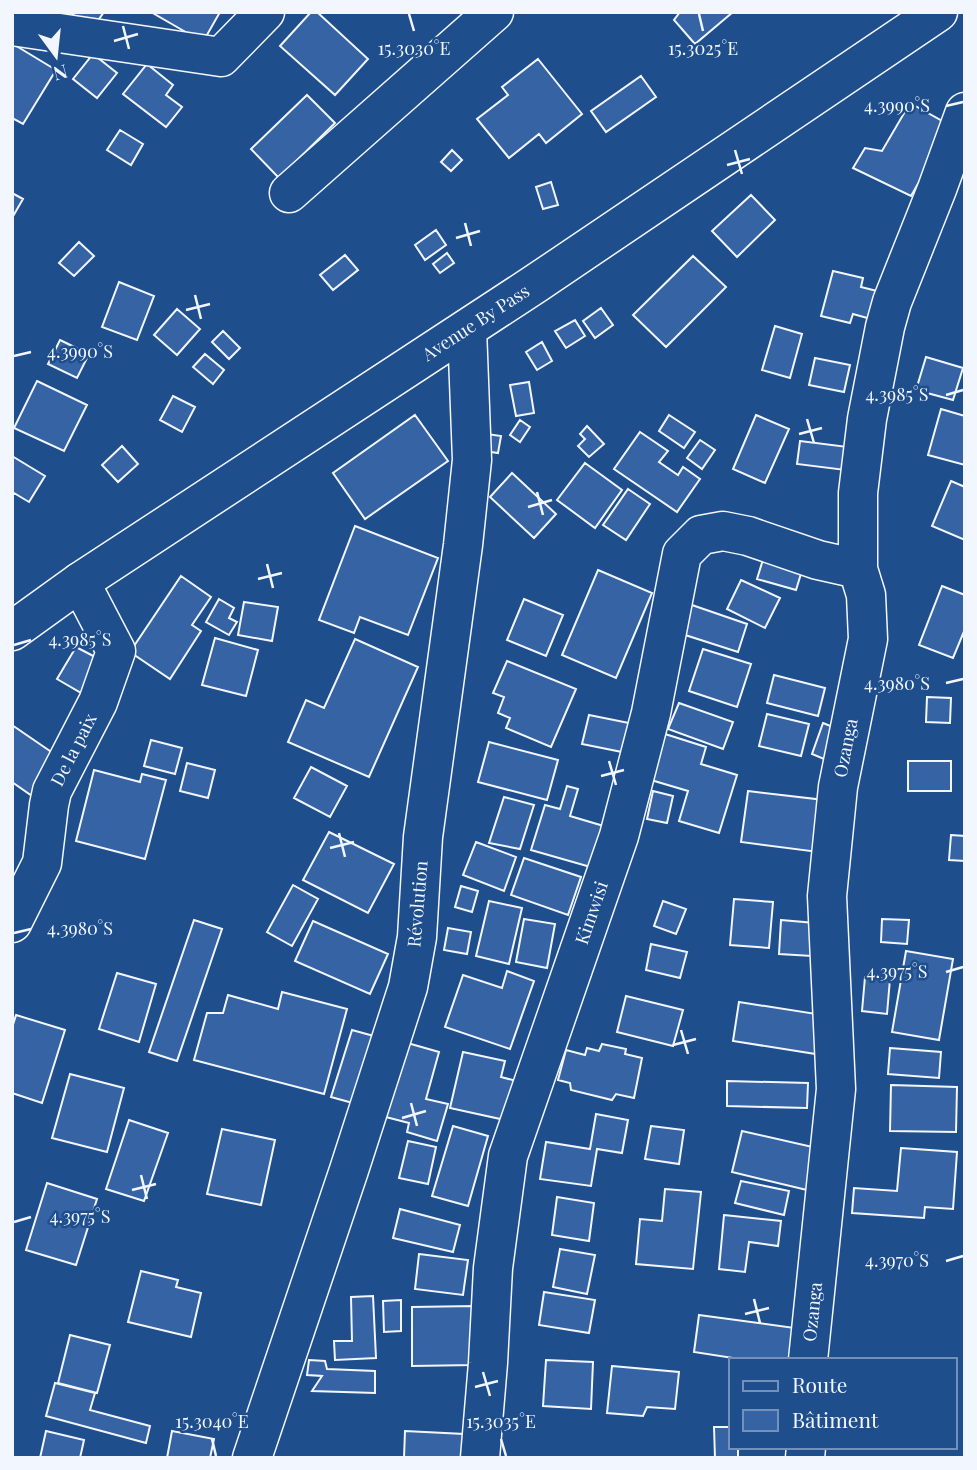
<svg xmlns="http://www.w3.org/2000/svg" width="977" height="1470" font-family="'Playfair Display',serif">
<rect width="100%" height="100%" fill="#1f4e8c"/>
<path fill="#3563a3" stroke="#f2f6ff" stroke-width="2" d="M 75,12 L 104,12 L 89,33 L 70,19 Z
M 151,12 L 220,12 L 203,42 Z
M 311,12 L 317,12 L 368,59 L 335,95 L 280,46 Z
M 680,12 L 733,12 L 695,44 L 674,20 Z
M 13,44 L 56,70 L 23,124 L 12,118 Z
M 93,54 L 117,73 L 97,98 L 73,79 Z
M 538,59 L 582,114 L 546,143 L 539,134 L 509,158 L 477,119 L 508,95 L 502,87 Z
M 147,64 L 173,85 L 166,95 L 182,107 L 166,127 L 123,94 Z
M 641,76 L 656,97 L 606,132 L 591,111 Z
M 307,95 L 335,123 L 279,178 L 251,149 Z
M 910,103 L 951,126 L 911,196 L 853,168 L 865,148 L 882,151 Z
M 120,130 L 143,144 L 131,165 L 107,150 Z
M 452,150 L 462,160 L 451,171 L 441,162 Z
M 551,182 L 558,205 L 543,209 L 536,187 Z
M 12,193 L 23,199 L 12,218 Z
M 751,195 L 775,220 L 737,257 L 712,231 Z
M 436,230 L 446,245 L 425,260 L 415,245 Z
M 79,242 L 94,256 L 74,276 L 59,263 Z
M 447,253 L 454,263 L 440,273 L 433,264 Z
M 345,255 L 358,270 L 333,290 L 320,275 Z
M 693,256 L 726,287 L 666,347 L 633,315 Z
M 833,271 L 863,278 L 861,287 L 885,293 L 878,321 L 853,314 L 850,323 L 821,316 Z
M 119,282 L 154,296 L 137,340 L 102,327 Z
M 601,308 L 613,325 L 595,338 L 583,321 Z
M 177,309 L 200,329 L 177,355 L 154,335 Z
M 575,320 L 585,336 L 566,348 L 555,331 Z
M 775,326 L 802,334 L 790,378 L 762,370 Z
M 223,331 L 240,348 L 229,359 L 212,342 Z
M 60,340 L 89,354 L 77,378 L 48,364 Z
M 542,342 L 552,361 L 537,370 L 526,352 Z
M 205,354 L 224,370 L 213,384 L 193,367 Z
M 926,357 L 963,368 L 953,400 L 916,390 Z
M 815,358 L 850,365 L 844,392 L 809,385 Z
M 37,381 L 87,405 L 64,451 L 14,428 Z
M 529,382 L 534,413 L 516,416 L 510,385 Z
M 173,396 L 195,407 L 182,432 L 160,420 Z
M 941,409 L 965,416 L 965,465 L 928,455 Z
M 415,415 L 448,461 L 365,519 L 333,473 Z
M 669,415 L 695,432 L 684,448 L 659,431 Z
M 756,415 L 789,429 L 765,483 L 733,469 Z
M 520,420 L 530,427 L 520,442 L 510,435 Z
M 587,426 L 604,444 L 589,457 L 578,446 L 585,439 L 580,434 Z
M 640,432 L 668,451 L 659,462 L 678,475 L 683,467 L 700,479 L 677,512 L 614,469 Z
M 487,434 L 501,436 L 498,453 L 484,451 Z
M 700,440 L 715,450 L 702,469 L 687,458 Z
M 800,441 L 856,448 L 853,471 L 797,464 Z
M 122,446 L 138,464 L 118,482 L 102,465 Z
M 12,456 L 45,476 L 29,502 L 14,493 L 12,496 Z
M 585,463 L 622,490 L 595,528 L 557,500 Z
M 512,473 L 556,514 L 534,538 L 490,497 Z
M 951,481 L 965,487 L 965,540 L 932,526 Z
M 628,489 L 650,504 L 626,540 L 603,525 Z
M 355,526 L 438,558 L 408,635 L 360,617 L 354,633 L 319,620 Z
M 765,553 L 804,564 L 796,590 L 757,579 Z
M 598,570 L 652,593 L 616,678 L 562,655 Z
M 181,576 L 211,597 L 192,625 L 201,631 L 170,679 L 130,652 Z
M 741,580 L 780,598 L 765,628 L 727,609 Z
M 942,586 L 965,595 L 965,629 L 953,658 L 919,645 Z
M 219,599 L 234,608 L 229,618 L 237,622 L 229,635 L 206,622 Z
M 524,599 L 563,615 L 546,656 L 507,640 Z
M 244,602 L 278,607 L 272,641 L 238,635 Z
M 689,604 L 747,624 L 738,652 L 679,633 Z
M 215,638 L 258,650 L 246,696 L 202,685 Z
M 355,639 L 418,667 L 369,777 L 288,742 L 306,700 L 324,708 Z
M 76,647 L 101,660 L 83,694 L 57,679 Z
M 703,649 L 751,664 L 737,707 L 689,691 Z
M 507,661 L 576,689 L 551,747 L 506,728 L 510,718 L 498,713 L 504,697 L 493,693 Z
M 774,675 L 825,688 L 818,716 L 767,703 Z
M 927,697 L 951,698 L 950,723 L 926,722 Z
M 679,703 L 733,722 L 723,749 L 668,729 Z
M 767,714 L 809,724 L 801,756 L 759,746 Z
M 589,715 L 629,723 L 622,752 L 582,744 Z
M 823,723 L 843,731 L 831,762 L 812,754 Z
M 12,725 L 63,760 L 35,798 L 12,782 Z
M 665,734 L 706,747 L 701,764 L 737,775 L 719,833 L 679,821 L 688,791 L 651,780 Z
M 151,740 L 182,748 L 175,774 L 144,766 Z
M 489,742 L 558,760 L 547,800 L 478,782 Z
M 908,761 L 951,761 L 951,791 L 908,791 Z
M 187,763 L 215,770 L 208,798 L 180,791 Z
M 311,767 L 347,786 L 330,817 L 294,798 Z
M 94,770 L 140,782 L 142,774 L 166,780 L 145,859 L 76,841 Z
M 567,786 L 578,789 L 570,816 L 607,827 L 594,868 L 531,850 L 545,805 L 560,809 Z
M 653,791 L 673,796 L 667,823 L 647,819 Z
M 748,791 L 824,800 L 818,852 L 741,842 Z
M 504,797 L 534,805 L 520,849 L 489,843 Z
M 329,832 L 394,864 L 368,913 L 303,880 Z
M 951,835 L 965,836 L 965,861 L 949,860 Z
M 476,842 L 516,857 L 504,891 L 463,875 Z
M 524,858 L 581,877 L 568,915 L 511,895 Z
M 293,885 L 318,899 L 292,946 L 267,932 Z
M 461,886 L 478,891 L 472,912 L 455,907 Z
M 734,899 L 773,902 L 769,948 L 730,945 Z
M 489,901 L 522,908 L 509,964 L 476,956 Z
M 663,901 L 686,909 L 676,934 L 654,926 Z
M 524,919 L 555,924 L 547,968 L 516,962 Z
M 882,919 L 909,920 L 907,944 L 881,942 Z
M 194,920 L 222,929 L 177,1061 L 149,1052 Z
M 781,920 L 815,923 L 812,956 L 779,954 Z
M 313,921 L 388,954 L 370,994 L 295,961 Z
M 448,928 L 471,932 L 467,954 L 444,950 Z
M 651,944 L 687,952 L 680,978 L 646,970 Z
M 906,951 L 953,959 L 939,1040 L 892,1032 Z
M 507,971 L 534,981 L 510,1049 L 445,1027 L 463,975 L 502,988 Z
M 117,973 L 156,984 L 139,1042 L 99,1029 Z
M 865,977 L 890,979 L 887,1014 L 862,1011 Z
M 282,992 L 347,1009 L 324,1094 L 194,1060 L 207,1013 L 223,1013 L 228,995 L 278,1009 Z
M 626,996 L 683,1010 L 673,1046 L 617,1032 Z
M 739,1002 L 829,1016 L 822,1055 L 733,1041 Z
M 16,1015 L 65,1030 L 42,1103 L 12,1093 L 12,1028 Z
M 352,1030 L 381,1038 L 360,1105 L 331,1097 Z
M 404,1042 L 439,1052 L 426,1099 L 448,1104 L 437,1141 L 407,1132 L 409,1123 L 382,1116 Z
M 602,1044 L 626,1049 L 625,1054 L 642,1058 L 634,1098 L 616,1094 L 612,1100 L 571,1090 L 570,1083 L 558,1080 L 566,1050 L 585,1055 L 587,1048 L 599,1051 Z
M 890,1048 L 941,1052 L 939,1078 L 888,1074 Z
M 463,1052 L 505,1061 L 501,1077 L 524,1083 L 505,1120 L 450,1108 Z
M 70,1074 L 124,1088 L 107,1152 L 52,1138 Z
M 727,1081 L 808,1083 L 807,1108 L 727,1106 Z
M 891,1085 L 957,1087 L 956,1132 L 890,1131 Z
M 596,1114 L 628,1120 L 622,1153 L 597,1149 L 591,1186 L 540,1179 L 546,1142 L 590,1149 Z
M 129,1120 L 168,1133 L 144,1201 L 106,1189 Z
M 453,1126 L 488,1136 L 468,1206 L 432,1196 Z
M 651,1126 L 684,1130 L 679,1164 L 645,1159 Z
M 222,1129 L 275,1140 L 261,1205 L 207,1194 Z
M 742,1131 L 817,1148 L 807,1190 L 732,1172 Z
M 408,1141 L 436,1147 L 428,1184 L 399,1178 Z
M 901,1148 L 957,1152 L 953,1209 L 925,1207 L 924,1218 L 852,1213 L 854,1188 L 897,1191 Z
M 741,1181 L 789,1191 L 784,1215 L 735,1203 Z
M 47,1183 L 97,1199 L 76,1265 L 26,1250 Z
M 665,1189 L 701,1192 L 693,1269 L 636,1264 L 640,1219 L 662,1221 Z
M 557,1197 L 594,1203 L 589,1241 L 552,1235 Z
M 400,1209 L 460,1225 L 453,1252 L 393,1238 Z
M 724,1215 L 781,1221 L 778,1246 L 749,1242 L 745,1272 L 719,1269 Z
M 560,1249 L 595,1255 L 587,1294 L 553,1287 Z
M 419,1254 L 468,1260 L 463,1295 L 415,1289 Z
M 141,1271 L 178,1280 L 176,1287 L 201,1293 L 191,1337 L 128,1322 Z
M 544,1292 L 595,1300 L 589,1333 L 539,1325 Z
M 373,1296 L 376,1358 L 335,1360 L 334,1341 L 352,1341 L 351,1297 Z
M 401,1300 L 401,1331 L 384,1332 L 383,1301 Z
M 474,1306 L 474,1365 L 412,1366 L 412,1307 Z
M 699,1315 L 802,1329 L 798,1360 L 746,1360 L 694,1352 Z
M 70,1335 L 110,1345 L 97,1393 L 58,1383 Z
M 309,1360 L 325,1361 L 327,1369 L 375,1371 L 375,1393 L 312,1391 L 322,1376 L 307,1375 Z
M 546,1360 L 593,1362 L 591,1409 L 543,1406 Z
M 612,1366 L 679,1372 L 675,1409 L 647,1407 L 643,1416 L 607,1413 Z
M 55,1383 L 95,1393 L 90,1410 L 150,1426 L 146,1443 L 46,1416 Z
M 714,1427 L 730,1427 L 730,1447 L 738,1447 L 738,1458 L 715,1458 Z
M 46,1431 L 84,1440 L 80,1458 L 40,1458 Z
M 172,1431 L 214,1439 L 210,1458 L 167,1458 Z
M 405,1431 L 464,1434 L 463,1458 L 404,1458 Z"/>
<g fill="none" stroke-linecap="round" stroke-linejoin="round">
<defs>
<path id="minor" d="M 12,26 L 221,57 L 265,12
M 289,193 L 494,12
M 12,923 L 42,863 L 49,805 L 52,791 L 98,702 L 116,651 L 80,582
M 808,1360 L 836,1089 L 827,896 L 838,787 L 868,639 L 866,595 L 858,569 L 858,493 L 867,419 L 885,327 L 892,302 L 937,189 L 965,112
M 252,1458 L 349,1170 L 408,987 L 417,937 L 423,837 L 463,545 L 472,460 L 467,329
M 480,1458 L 488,1363 L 493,1268 L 508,1156 L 619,836 L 651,713 L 682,554 L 701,535 L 723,531 L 748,536 L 818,560 L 858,569
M 805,1458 L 806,1447"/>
<path id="highway" d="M 12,631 L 80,582 L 535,284 L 938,12"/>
</defs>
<use href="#minor" stroke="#f2f6ff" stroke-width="41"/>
<use href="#highway" stroke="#f2f6ff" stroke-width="41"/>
<use href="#minor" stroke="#1f4e8c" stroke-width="38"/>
<use href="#highway" stroke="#1f4e8c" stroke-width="38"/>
</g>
<path fill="none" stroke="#f2f6ff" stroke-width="2.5" d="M 409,14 L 414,31M 699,14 L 703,31M 123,26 L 129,49M 114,41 L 138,34M 946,106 L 963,102M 735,150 L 742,174M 727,165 L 750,159M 465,223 L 471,246M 456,238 L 480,231M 195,295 L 201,319M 186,310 L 210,304M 14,356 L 31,352M 946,395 L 963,390M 807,419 L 814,443M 799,434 L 822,428M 537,492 L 543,515M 528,507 L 552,500M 267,564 L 273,588M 258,579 L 282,573M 14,645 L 31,640M 946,683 L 963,679M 609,761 L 616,785M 601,776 L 624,770M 339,833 L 345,857M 330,848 L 354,842M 14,933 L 31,929M 946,972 L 963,967M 681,1030 L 688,1054M 673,1045 L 696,1039M 411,1103 L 417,1126M 402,1118 L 426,1111M 141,1175 L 147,1199M 132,1190 L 156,1184M 14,1222 L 31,1217M 946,1261 L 963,1256M 754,1299 L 760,1323M 745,1314 L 769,1308M 483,1372 L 490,1396M 475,1387 L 498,1381M 212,1439 L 216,1456M 501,1439 L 506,1456"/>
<g text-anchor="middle" stroke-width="5" stroke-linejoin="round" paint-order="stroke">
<g font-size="18" fill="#f2f6ff" stroke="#1f4e8c">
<text transform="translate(476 323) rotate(-33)" y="6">Avenue By Pass</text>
<text transform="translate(846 748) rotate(-79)" y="6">Ozanga</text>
<text transform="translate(74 750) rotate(-63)" y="6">De la paix</text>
<text transform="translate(418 904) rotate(-85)" y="6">Révolution</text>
<text transform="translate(592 913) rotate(-71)" y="6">Kimwisi</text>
<text transform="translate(813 1312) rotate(-84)" y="6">Ozanga</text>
</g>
</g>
<g font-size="18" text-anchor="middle" fill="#f2f6ff" stroke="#1f4e8c" stroke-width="5" stroke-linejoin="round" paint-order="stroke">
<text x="414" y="55">15.3030°E</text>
<text x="703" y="55">15.3025°E</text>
<text x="897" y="112">4.3990°S</text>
<text x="80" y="358">4.3990°S</text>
<text x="897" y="401">4.3985°S</text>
<text x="80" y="646">4.3985°S</text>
<text x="897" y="690">4.3980°S</text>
<text x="80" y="935">4.3980°S</text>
<text x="897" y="978">4.3975°S</text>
<text x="80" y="1223">4.3975°S</text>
<text x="897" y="1267">4.3970°S</text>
<text x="212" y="1428">15.3040°E</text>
<text x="501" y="1428">15.3035°E</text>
</g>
<rect width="977" height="1470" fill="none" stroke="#f2f6ff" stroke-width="28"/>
<rect x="729" y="1358" width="228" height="91" fill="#1f4e8c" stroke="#7391ba" stroke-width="2"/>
<rect x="743" y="1381" width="35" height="10" fill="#1f4e8c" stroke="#7391ba" stroke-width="2"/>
<text x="792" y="1393" font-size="21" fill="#f2f6ff">Route</text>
<rect x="743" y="1410" width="35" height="21" fill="#3563a3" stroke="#7391ba" stroke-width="2"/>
<text x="792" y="1428" font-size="21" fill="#f2f6ff">Bâtiment</text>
<g transform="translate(56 56) rotate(165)" stroke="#1f4e8c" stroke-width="5" paint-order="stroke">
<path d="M0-5L12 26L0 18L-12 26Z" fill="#f2f6ff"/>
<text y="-10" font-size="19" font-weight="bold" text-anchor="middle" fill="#f2f6ff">N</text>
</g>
</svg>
